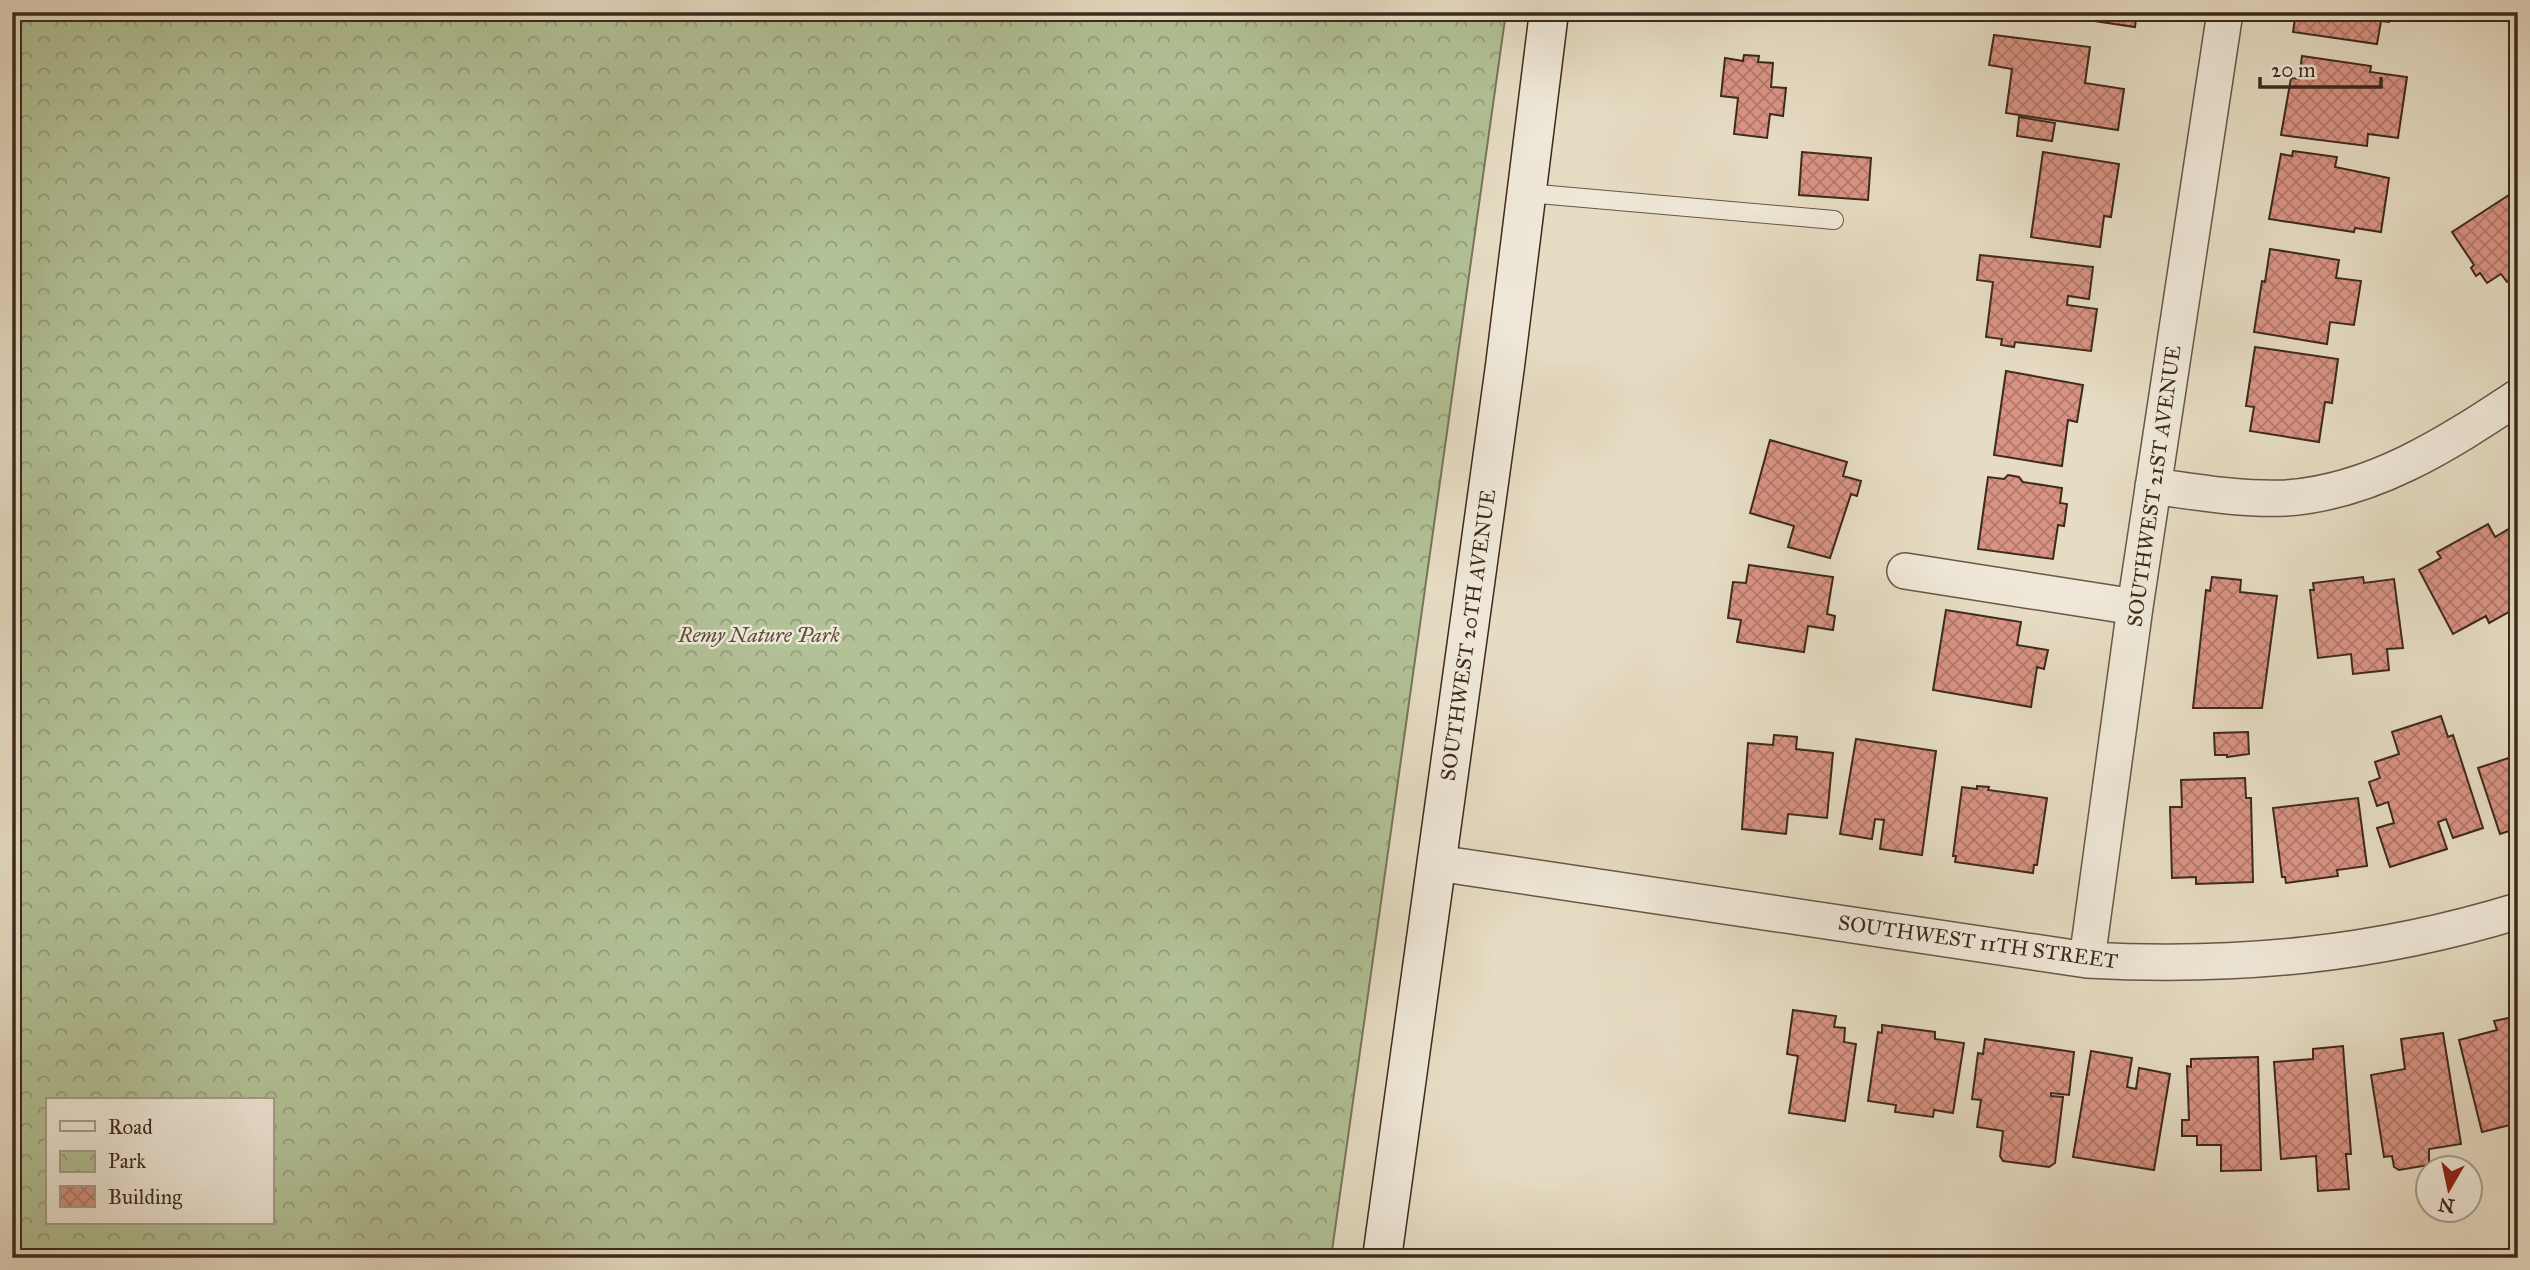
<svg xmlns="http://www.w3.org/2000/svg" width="2530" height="1270" font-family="'IM FELL Great Primer',serif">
<defs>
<pattern id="park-crowns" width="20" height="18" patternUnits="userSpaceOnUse" patternTransform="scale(1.75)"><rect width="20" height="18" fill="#b2c196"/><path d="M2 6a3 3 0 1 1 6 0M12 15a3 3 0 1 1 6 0" fill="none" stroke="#929d7a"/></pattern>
<pattern id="building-cross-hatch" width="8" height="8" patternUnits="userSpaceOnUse" patternTransform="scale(1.75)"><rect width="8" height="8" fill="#d99384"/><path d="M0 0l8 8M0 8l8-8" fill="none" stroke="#b1786b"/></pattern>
</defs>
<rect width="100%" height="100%" fill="#e6dcc3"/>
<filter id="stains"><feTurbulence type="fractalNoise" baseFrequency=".00286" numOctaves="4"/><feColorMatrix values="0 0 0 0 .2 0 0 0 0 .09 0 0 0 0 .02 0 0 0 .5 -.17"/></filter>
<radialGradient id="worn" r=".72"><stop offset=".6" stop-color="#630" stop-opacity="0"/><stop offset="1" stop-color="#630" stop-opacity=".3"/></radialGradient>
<path fill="url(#park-crowns)" stroke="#78755a" stroke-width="2" fill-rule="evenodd" d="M 12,12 L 1506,12 L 1331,1258 L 12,1258 ZM 47,1100 L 271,1100 L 271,1223 L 47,1223 Z"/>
<path fill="url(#building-cross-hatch)" stroke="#3e291d" stroke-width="2" d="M 2060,12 L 2137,12 L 2135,27 L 2060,16 Z
M 2296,12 L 2390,12 L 2389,22 L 2381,21 L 2377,44 L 2293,32 Z
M 1994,35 L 2090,47 L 2085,83 L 2124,89 L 2118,130 L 2006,113 L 2012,69 L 1989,65 Z
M 1744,55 L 1759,56 L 1758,62 L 1773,63 L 1771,87 L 1786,88 L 1783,116 L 1770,114 L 1767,138 L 1734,134 L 1738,98 L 1721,96 L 1725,58 L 1743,61 Z
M 2302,56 L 2371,66 L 2370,72 L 2407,77 L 2398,138 L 2368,134 L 2367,146 L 2281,135 L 2291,78 L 2299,79 Z
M 2019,117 L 2055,123 L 2052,141 L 2017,136 Z
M 2293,151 L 2337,157 L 2335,167 L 2389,178 L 2381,232 L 2355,228 L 2354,232 L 2269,219 L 2281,154 L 2292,156 Z
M 1802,152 L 1871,158 L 1868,200 L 1799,195 Z
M 2043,152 L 2119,164 L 2111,217 L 2104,216 L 2100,247 L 2031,237 Z
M 2518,189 L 2518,275 L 2507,282 L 2501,274 L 2487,283 L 2480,273 L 2476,276 L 2471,268 L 2474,265 L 2452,232 Z
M 2270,249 L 2339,260 L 2336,278 L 2361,281 L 2354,325 L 2330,322 L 2327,344 L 2254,332 L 2262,281 L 2265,282 Z
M 1980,255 L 2093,267 L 2089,299 L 2068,296 L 2067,305 L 2097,309 L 2091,351 L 2015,342 L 2014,347 L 2001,345 L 2002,339 L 1986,337 L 1993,282 L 1977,280 Z
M 2255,347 L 2338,359 L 2332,403 L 2325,402 L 2319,442 L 2250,431 L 2254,407 L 2246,406 Z
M 2006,371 L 2083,385 L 2077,422 L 2068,420 L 2062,466 L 1994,455 Z
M 1770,440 L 1847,462 L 1843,476 L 1861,481 L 1857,496 L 1851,494 L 1830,558 L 1788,547 L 1794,526 L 1750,513 Z
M 2008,475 L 2019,477 L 2023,482 L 2062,488 L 2060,503 L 2067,504 L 2064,526 L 2058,525 L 2053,559 L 1978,549 L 1988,477 L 2004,479 Z
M 2488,524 L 2495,537 L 2512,527 L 2518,539 L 2518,607 L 2489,623 L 2486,616 L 2453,634 L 2419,570 L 2441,558 L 2437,552 Z
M 1749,565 L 1833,577 L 1827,614 L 1835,616 L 1833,630 L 1808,626 L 1804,652 L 1737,642 L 1741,620 L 1728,618 L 1733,582 L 1746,583 Z
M 2212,577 L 2241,580 L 2240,592 L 2277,596 L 2262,708 L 2193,708 L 2206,590 L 2210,591 Z
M 2363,577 L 2364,583 L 2394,579 L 2403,648 L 2387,649 L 2389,670 L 2353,674 L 2351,654 L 2318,658 L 2310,590 L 2314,590 L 2313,583 Z
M 1946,610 L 2021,622 L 2017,645 L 2048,650 L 2044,669 L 2037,667 L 2031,707 L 1933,690 Z
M 2441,716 L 2448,737 L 2453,735 L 2483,828 L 2453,838 L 2446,819 L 2438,822 L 2447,849 L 2390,867 L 2377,828 L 2394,823 L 2388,802 L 2377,806 L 2369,782 L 2380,778 L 2375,762 L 2399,754 L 2392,732 Z
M 2248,732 L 2249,754 L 2227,757 L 2227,755 L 2215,755 L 2214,733 Z
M 1774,735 L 1797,737 L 1796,749 L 1833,753 L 1827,818 L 1788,814 L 1786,834 L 1742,829 L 1748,743 L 1773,745 Z
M 1856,739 L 1936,751 L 1922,855 L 1880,849 L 1884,820 L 1875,819 L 1872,839 L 1840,834 Z
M 2518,755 L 2518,828 L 2500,834 L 2478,768 Z
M 2245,778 L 2246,798 L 2251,798 L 2253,882 L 2196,884 L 2196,877 L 2172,878 L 2170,807 L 2182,807 L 2181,780 Z
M 1977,786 L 1989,787 L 1988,790 L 2047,798 L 2037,865 L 2034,865 L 2033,873 L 1955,862 L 1956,856 L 1953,856 L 1962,787 L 1977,789 Z
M 2358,798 L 2367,866 L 2337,870 L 2338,876 L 2286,883 L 2285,877 L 2282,877 L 2273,808 Z
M 1793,1010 L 1836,1016 L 1834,1027 L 1845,1028 L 1844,1042 L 1856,1044 L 1845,1121 L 1789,1113 L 1798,1056 L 1787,1054 Z
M 2518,1016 L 2518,1123 L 2482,1132 L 2459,1040 L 2497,1030 L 2494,1021 Z
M 1882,1025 L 1935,1032 L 1935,1039 L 1964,1043 L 1953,1113 L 1934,1110 L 1933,1117 L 1895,1112 L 1896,1105 L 1868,1101 L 1878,1032 L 1882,1033 Z
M 2443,1033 L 2461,1144 L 2429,1149 L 2429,1165 L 2399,1170 L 2394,1167 L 2392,1156 L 2384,1157 L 2371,1075 L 2405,1069 L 2401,1039 Z
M 1985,1039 L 2074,1052 L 2069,1095 L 2051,1093 L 2051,1096 L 2063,1097 L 2055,1163 L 2049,1167 L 2003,1161 L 2000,1156 L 2003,1131 L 1977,1127 L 1981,1100 L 1972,1099 L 1978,1053 L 1983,1054 Z
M 2343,1046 L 2351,1154 L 2346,1154 L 2349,1189 L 2318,1191 L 2316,1156 L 2281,1159 L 2274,1062 L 2313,1059 L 2313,1049 Z
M 2091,1051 L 2132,1058 L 2127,1087 L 2136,1089 L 2139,1068 L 2170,1074 L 2154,1170 L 2073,1157 Z
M 2258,1057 L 2261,1170 L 2221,1171 L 2221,1145 L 2197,1145 L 2197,1136 L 2182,1136 L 2182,1120 L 2189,1120 L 2187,1066 L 2191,1067 L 2191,1059 Z"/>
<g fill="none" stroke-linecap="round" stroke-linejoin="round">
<defs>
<path id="lane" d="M 1527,193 L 1834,220"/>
<path id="street" d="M 2153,486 C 2196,492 2242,500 2286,498 C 2373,492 2447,444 2518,397
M 1905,571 L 2135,607
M 1437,863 L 2087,960 C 2236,968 2375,955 2518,911
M 2087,960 L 2135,607 L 2225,12"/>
<path id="secondary" d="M 1382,1258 L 1505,366 L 1549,12"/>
</defs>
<use href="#lane" stroke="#685646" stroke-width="20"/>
<use href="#street" stroke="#685646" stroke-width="38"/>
<use href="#secondary" stroke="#3e291d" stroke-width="41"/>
<use href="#lane" stroke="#efe8d8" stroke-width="18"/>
<use href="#street" stroke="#efe8d8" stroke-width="35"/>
<use href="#secondary" stroke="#efe8d8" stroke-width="38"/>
</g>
<g text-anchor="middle" stroke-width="5" stroke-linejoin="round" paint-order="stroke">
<g font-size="21" fill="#3e291d" stroke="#efe8d8">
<text transform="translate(2154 486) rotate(-82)" y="7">SOUTHWEST 21ST AVENUE</text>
<text transform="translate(1468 635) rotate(-82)" y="7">SOUTHWEST 20TH AVENUE</text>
<text transform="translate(1978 942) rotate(8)" y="7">SOUTHWEST 11TH STREET</text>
</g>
<g font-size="21" font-style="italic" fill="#5b4f3b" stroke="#efe8d8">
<text x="759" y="642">Remy Nature Park</text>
</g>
</g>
<rect width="2530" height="1270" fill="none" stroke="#e6dcc3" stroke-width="42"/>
<rect x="14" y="14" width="2502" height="1242" fill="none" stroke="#3e291d" stroke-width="3.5"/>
<rect x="21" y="21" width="2488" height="1228" fill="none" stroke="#3e291d" stroke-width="2"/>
<rect x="46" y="1098" width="228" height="126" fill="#efe8d8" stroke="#a89c8d" stroke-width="2"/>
<rect x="60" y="1121" width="35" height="10" fill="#efe8d8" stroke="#a89c8d" stroke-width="2"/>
<text x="108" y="1134" font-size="21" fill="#3e291d">Road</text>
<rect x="60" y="1151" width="35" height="21" fill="url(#park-crowns)" stroke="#a89c8d" stroke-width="2"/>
<text x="108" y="1168" font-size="21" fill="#3e291d">Park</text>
<rect x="60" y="1186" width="35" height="21" fill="url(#building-cross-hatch)" stroke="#a89c8d" stroke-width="2"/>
<text x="108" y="1204" font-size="21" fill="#3e291d">Building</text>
<g transform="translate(2449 1189) rotate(189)"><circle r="33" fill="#efe8d8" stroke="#a89c8d" stroke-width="2"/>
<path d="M0-5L12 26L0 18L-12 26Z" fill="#8f2418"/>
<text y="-10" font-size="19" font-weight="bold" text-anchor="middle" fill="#3e291d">N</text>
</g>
<path d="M2260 77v10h121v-10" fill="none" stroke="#3e291d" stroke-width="3.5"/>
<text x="2271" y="77" font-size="21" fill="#3e291d" stroke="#efe8d8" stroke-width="5" paint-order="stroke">20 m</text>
<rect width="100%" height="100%" filter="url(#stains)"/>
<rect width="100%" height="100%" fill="url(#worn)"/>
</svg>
